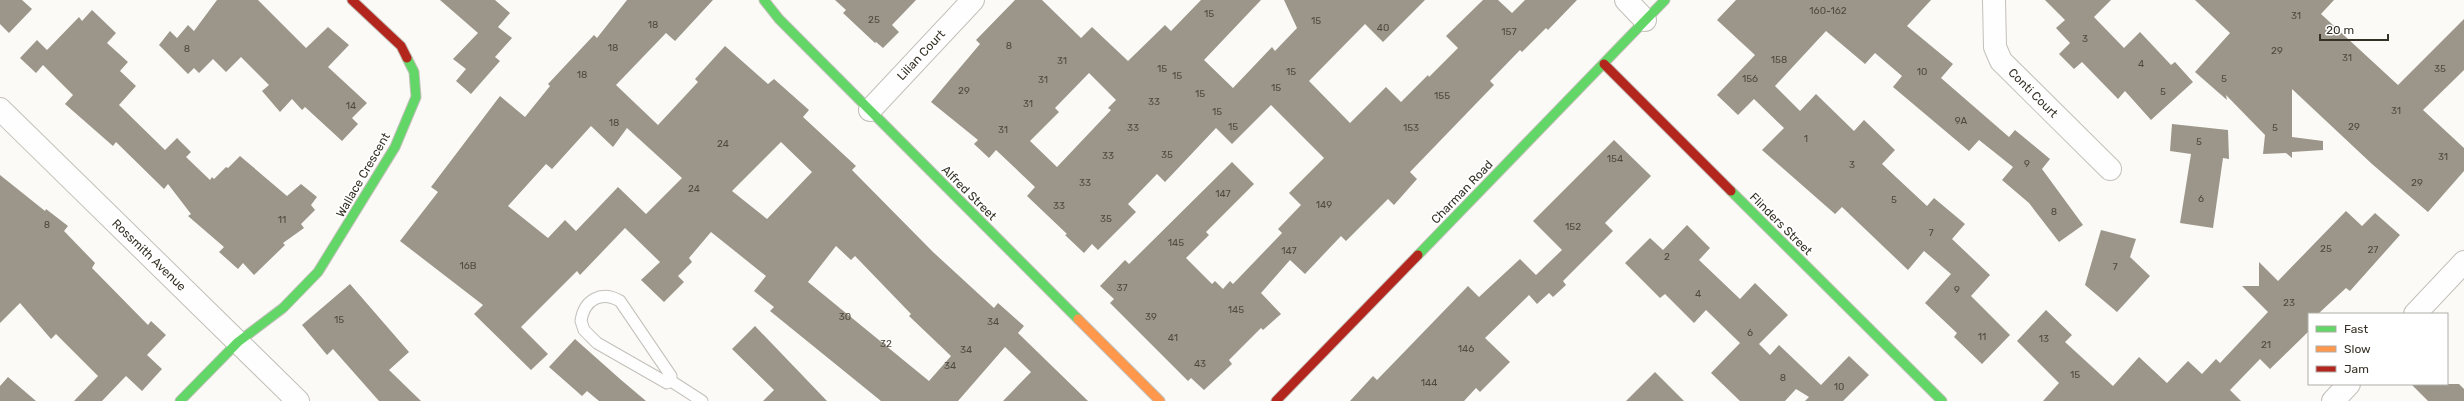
<svg xmlns="http://www.w3.org/2000/svg" width="2464" height="401" font-family="Rubik,sans-serif">
<rect width="100%" height="100%" fill="#fbfaf7"/>
<path fill="#9b9689" fill-rule="evenodd" d="M 0,0 L 22,0 L 32,9 L 9,33 L 0,24 Z
M 217,0 L 258,0 L 306,48 L 328,27 L 349,45 L 328,67 L 367,103 L 352,118 L 358,124 L 342,141 L 305,107 L 302,110 L 292,99 L 280,112 L 262,91 L 269,85 L 241,57 L 226,72 L 213,59 L 199,73 L 194,68 L 188,74 L 159,45 L 170,31 L 177,38 L 188,25 L 194,31 Z
M 440,0 L 495,0 L 510,13 L 498,27 L 512,38 L 495,57 L 500,61 L 471,94 L 456,81 L 466,69 L 453,59 L 478,33 Z
M 627,0 L 713,0 L 675,41 L 666,33 L 616,85 L 658,125 L 698,82 L 695,79 L 725,46 L 768,84 L 774,79 L 809,110 L 803,117 L 856,166 L 852,170 L 933,252 L 994,308 L 998,303 L 1024,326 L 1018,333 L 1088,401 L 1003,401 L 1031,372 L 1005,347 L 958,401 L 881,401 L 770,311 L 774,307 L 754,291 L 766,276 L 711,232 L 689,258 L 692,262 L 678,276 L 684,282 L 664,302 L 641,280 L 660,262 L 625,228 L 580,275 L 577,271 L 521,327 L 548,354 L 531,370 L 474,314 L 483,305 L 400,241 L 438,192 L 431,187 L 500,96 L 525,117 L 550,86 L 548,84 L 594,35 L 597,38 ZM 591,126 L 613,147 L 627,128 L 682,178 L 646,214 L 618,187 L 576,231 L 565,220 L 548,238 L 508,206 L 546,164 L 552,169 ZM 781,142 L 812,172 L 767,219 L 732,191 ZM 836,246 L 851,260 L 855,256 L 911,314 L 909,316 L 951,356 L 929,381 L 808,282 Z
M 835,0 L 916,0 L 892,25 L 899,32 L 883,48 L 876,42 L 875,43 L 843,13 L 846,10 Z
M 1015,0 L 1042,0 L 1081,38 L 1092,27 L 1128,61 L 1165,25 L 1171,31 L 1201,0 L 1261,0 L 1204,60 L 1233,88 L 1272,47 L 1275,51 L 1297,28 L 1284,0 L 1425,0 L 1383,42 L 1365,24 L 1309,81 L 1350,123 L 1386,87 L 1401,102 L 1428,75 L 1429,77 L 1458,48 L 1446,36 L 1483,0 L 1498,0 L 1512,13 L 1525,0 L 1577,0 L 1548,30 L 1546,28 L 1522,52 L 1520,50 L 1490,81 L 1494,85 L 1410,172 L 1417,179 L 1394,205 L 1388,199 L 1346,241 L 1341,236 L 1305,274 L 1290,260 L 1261,293 L 1281,314 L 1263,330 L 1261,328 L 1229,360 L 1232,364 L 1204,390 L 1191,378 L 1188,381 L 1110,303 L 1114,299 L 1100,286 L 1125,260 L 1129,264 L 1232,162 L 1254,184 L 1206,232 L 1209,235 L 1186,258 L 1212,284 L 1215,281 L 1223,289 L 1230,281 L 1233,284 L 1282,233 L 1278,229 L 1301,205 L 1289,193 L 1324,158 L 1271,105 L 1232,144 L 1216,128 L 1165,182 L 1157,174 L 1128,204 L 1136,212 L 1098,250 L 1092,244 L 1084,253 L 1065,235 L 1067,234 L 1027,196 L 1035,187 L 996,150 L 989,158 L 974,144 L 978,140 L 931,102 L 980,44 L 976,40 ZM 1089,73 L 1116,100 L 1108,108 L 1111,110 L 1057,167 L 1030,141 L 1059,112 L 1055,108 Z
M 1736,0 L 1931,0 L 1907,26 L 1953,64 L 1941,78 L 2009,137 L 2015,130 L 2050,159 L 2042,169 L 2083,225 L 2059,242 L 2029,203 L 2002,180 L 2013,167 L 1979,140 L 1969,151 L 1893,87 L 1902,76 L 1875,53 L 1865,64 L 1826,31 L 1775,86 L 1800,111 L 1816,94 L 1854,131 L 1864,120 L 1895,150 L 1882,164 L 1927,206 L 1934,198 L 1965,224 L 1952,239 L 1990,275 L 1971,296 L 2010,335 L 1982,364 L 1954,337 L 1957,333 L 1925,303 L 1951,274 L 1924,251 L 1908,270 L 1842,207 L 1835,214 L 1762,150 L 1784,128 L 1754,99 L 1738,115 L 1717,95 L 1755,55 L 1717,20 Z
M 2045,0 L 2111,0 L 2094,17 L 2124,48 L 2140,32 L 2171,65 L 2175,62 L 2193,82 L 2151,120 L 2125,91 L 2118,99 L 2082,62 L 2074,69 L 2059,54 L 2070,43 L 2056,28 L 2065,20 Z
M 2195,0 L 2334,0 L 2321,14 L 2398,85 L 2464,19 L 2464,70 L 2423,110 L 2464,148 L 2464,171 L 2428,212 L 2372,164 L 2292,89 L 2292,137 L 2323,141 L 2323,150 L 2292,152 L 2292,158 L 2286,153 L 2263,154 L 2265,135 L 2226,95 L 2227,100 L 2195,72 L 2230,33 Z
M 92,10 L 116,33 L 107,43 L 128,62 L 120,71 L 136,86 L 119,105 L 165,150 L 177,138 L 191,152 L 186,157 L 210,180 L 212,177 L 214,179 L 226,167 L 228,168 L 240,156 L 287,196 L 301,184 L 317,197 L 311,205 L 315,210 L 301,224 L 304,228 L 283,243 L 285,245 L 254,275 L 243,263 L 238,269 L 219,252 L 224,247 L 188,216 L 191,214 L 168,184 L 164,189 L 116,142 L 113,146 L 65,104 L 73,95 L 43,65 L 36,73 L 20,58 L 37,40 L 47,50 L 79,17 L 82,21 Z
M 2172,124 L 2228,130 L 2229,159 L 2223,158 L 2213,228 L 2180,223 L 2191,154 L 2170,151 Z
M 1614,140 L 1651,176 L 1605,223 L 1613,231 L 1563,281 L 1566,285 L 1553,297 L 1549,293 L 1537,304 L 1529,295 L 1485,338 L 1510,362 L 1480,392 L 1476,388 L 1464,401 L 1350,401 L 1373,376 L 1377,380 L 1468,286 L 1479,297 L 1520,259 L 1536,275 L 1562,250 L 1533,221 Z
M 0,175 L 45,211 L 46,209 L 68,226 L 64,231 L 95,263 L 92,268 L 148,325 L 151,321 L 166,335 L 147,355 L 162,369 L 142,391 L 126,376 L 102,401 L 74,401 L 98,376 L 56,334 L 51,339 L 20,303 L 0,323 Z
M 2346,211 L 2362,226 L 2375,213 L 2400,235 L 2350,291 L 2346,288 L 2318,314 L 2309,314 L 2309,331 L 2270,369 L 2260,359 L 2230,390 L 2241,401 L 2043,401 L 2059,383 L 2017,341 L 2046,310 L 2072,335 L 2065,342 L 2113,386 L 2139,357 L 2167,383 L 2188,361 L 2202,374 L 2216,359 L 2220,363 L 2268,312 L 2242,286 L 2259,286 L 2259,262 L 2278,281 Z
M 1687,225 L 1710,248 L 1699,260 L 1740,299 L 1755,283 L 1788,315 L 1759,344 L 1770,355 L 1779,345 L 1821,385 L 1849,356 L 1869,375 L 1843,401 L 1805,401 L 1809,397 L 1796,389 L 1785,401 L 1740,401 L 1711,373 L 1740,343 L 1706,310 L 1694,323 L 1665,294 L 1660,298 L 1625,263 L 1650,238 L 1663,250 Z
M 2101,230 L 2136,239 L 2130,257 L 2150,276 L 2117,312 L 2085,285 Z
M 350,284 L 409,352 L 389,370 L 421,401 L 379,401 L 333,349 L 327,355 L 302,325 Z
M 755,326 L 827,401 L 763,401 L 774,390 L 732,349 Z
M 575,339 L 620,379 L 646,401 L 599,401 L 587,391 L 582,396 L 549,367 Z
M 1655,372 L 1684,401 L 1626,401 Z
M 8,377 L 36,401 L 0,401 L 0,386 Z
M 2411,384 L 2459,384 L 2464,389 L 2464,401 L 2428,401 Z"/>
<g fill="none" stroke-linecap="round" stroke-linejoin="round">
<defs>
<path id="lane" d="M 671,381 L 671,376 L 620,301 C 601,290 584,300 581,321 L 584,330 L 597,343 L 667,383 L 671,381 L 702,401"/>
<path id="street" d="M 1626,0 L 1645,20
M 1994,0 L 1995,47 L 2001,61 L 2110,169
M 0,109 L 298,401
M 870,110 L 973,0
M 2415,314 L 2464,262
M 2333,401 L 2349,384"/>
<path id="fast" d="M 764,0 L 779,19 L 1078,319
M 1731,191 L 1942,401
M 1418,255 L 1665,0
M 180,401 L 238,342 L 283,308 L 318,272 L 395,147 L 416,97 L 414,72 L 407,58"/>
<path id="slow" d="M 1078,319 L 1160,401"/>
<path id="jam" d="M 352,0 L 401,46 L 407,58
M 1604,64 L 1731,191
M 1276,401 L 1418,255"/>
</defs>
<use href="#lane" stroke="#c2c0b9" stroke-width="13"/>
<use href="#street" stroke="#c2c0b9" stroke-width="24"/>
<use href="#fast" stroke="#c2c0b9" stroke-width="11"/>
<use href="#slow" stroke="#c2c0b9" stroke-width="11"/>
<use href="#jam" stroke="#c2c0b9" stroke-width="11"/>
<use href="#lane" stroke="#fefefe" stroke-width="11"/>
<use href="#street" stroke="#fefefe" stroke-width="22"/>
<use href="#fast" stroke="#63d668" stroke-width="9"/>
<use href="#slow" stroke="#ff974d" stroke-width="9"/>
<use href="#jam" stroke="#b3261e" stroke-width="9"/>
</g>
<g text-anchor="middle" stroke-width="4" stroke-linejoin="round" paint-order="stroke">
<g font-size="10" fill="#4f4a3f">
<text x="1828" y="14">160-162</text>
<text x="1209" y="17">15</text>
<text x="2296" y="19">31</text>
<text x="874" y="23">25</text>
<text x="1316" y="24">15</text>
<text x="653" y="28">18</text>
<text x="1383" y="31">40</text>
<text x="1509" y="35">157</text>
<text x="2085" y="42">3</text>
<text x="1009" y="49">8</text>
<text x="613" y="51">18</text>
<text x="187" y="52">8</text>
<text x="2277" y="54">29</text>
<text x="2347" y="61">31</text>
<text x="1779" y="63">158</text>
<text x="1062" y="64">31</text>
<text x="2141" y="67">4</text>
<text x="1162" y="72">15</text>
<text x="2440" y="72">35</text>
<text x="1291" y="75">15</text>
<text x="1922" y="75">10</text>
<text x="582" y="78">18</text>
<text x="1177" y="79">15</text>
<text x="1750" y="82">156</text>
<text x="2224" y="82">5</text>
<text x="1043" y="83">31</text>
<text x="1276" y="91">15</text>
<text x="964" y="94">29</text>
<text x="2163" y="95">5</text>
<text x="1200" y="97">15</text>
<text x="1442" y="99">155</text>
<text x="1154" y="105">33</text>
<text x="1028" y="107">31</text>
<text x="351" y="109">14</text>
<text x="2396" y="114">31</text>
<text x="1217" y="115">15</text>
<text x="1961" y="124">9A</text>
<text x="614" y="126">18</text>
<text x="1233" y="130">15</text>
<text x="2354" y="130">29</text>
<text x="1133" y="131">33</text>
<text x="1411" y="131">153</text>
<text x="2275" y="131">5</text>
<text x="1003" y="133">31</text>
<text x="1806" y="142">1</text>
<text x="2199" y="145">5</text>
<text x="723" y="147">24</text>
<text x="1167" y="158">35</text>
<text x="1108" y="159">33</text>
<text x="2443" y="160">31</text>
<text x="1615" y="162">154</text>
<text x="2027" y="167">9</text>
<text x="1852" y="168">3</text>
<text x="1085" y="186">33</text>
<text x="2417" y="186">29</text>
<text x="694" y="192">24</text>
<text x="1223" y="197">147</text>
<text x="2201" y="202">6</text>
<text x="1894" y="203">5</text>
<text x="1324" y="208">149</text>
<text x="1059" y="209">33</text>
<text x="2054" y="215">8</text>
<text x="1106" y="222">35</text>
<text x="282" y="223">11</text>
<text x="47" y="228">8</text>
<text x="1573" y="230">152</text>
<text x="1931" y="236">7</text>
<text x="1176" y="246">145</text>
<text x="2326" y="252">25</text>
<text x="2373" y="253">27</text>
<text x="1289" y="254">147</text>
<text x="1667" y="260">2</text>
<text x="468" y="269">16B</text>
<text x="2115" y="270">7</text>
<text x="1122" y="291">37</text>
<text x="1957" y="293">9</text>
<text x="1698" y="297">4</text>
<text x="2289" y="306">23</text>
<text x="1236" y="313">145</text>
<text x="845" y="320">30</text>
<text x="1151" y="320">39</text>
<text x="339" y="323">15</text>
<text x="993" y="325">34</text>
<text x="1750" y="336">6</text>
<text x="1982" y="340">11</text>
<text x="1173" y="341">41</text>
<text x="2044" y="342">13</text>
<text x="886" y="347">32</text>
<text x="2266" y="348">21</text>
<text x="1466" y="352">146</text>
<text x="966" y="353">34</text>
<text x="1200" y="367">43</text>
<text x="950" y="369">34</text>
<text x="2075" y="378">15</text>
<text x="1783" y="381">8</text>
<text x="1429" y="386">144</text>
<text x="1839" y="390">10</text>
</g>
<g font-size="12" fill="#363126" stroke="#fff">
<text transform="translate(921 55) rotate(-47)" y="4">Lilian Court</text>
<text transform="translate(2033 93) rotate(45)" y="4">Conti Court</text>
<text transform="translate(363 175) rotate(-60)" y="4">Wallace Crescent</text>
<text transform="translate(1462 192) rotate(-46)" y="4">Charman Road</text>
<text transform="translate(969 193) rotate(45)" y="4">Alfred Street</text>
<text transform="translate(1781 224) rotate(45)" y="4">Flinders Street</text>
<text transform="translate(149 255) rotate(44)" y="4">Rossmith Avenue</text>
</g>
</g>
<rect x="2308" y="313" width="140" height="72" fill="#ffffff" stroke="#afada8"/>
<rect x="2316" y="326" width="20" height="6" fill="#63d668" stroke="#afada8"/>
<text x="2344" y="333" font-size="12" fill="#363126">Fast</text>
<rect x="2316" y="346" width="20" height="6" fill="#ff974d" stroke="#afada8"/>
<text x="2344" y="353" font-size="12" fill="#363126">Slow</text>
<rect x="2316" y="366" width="20" height="6" fill="#b3261e" stroke="#afada8"/>
<text x="2344" y="373" font-size="12" fill="#363126">Jam</text>
<path d="M2320 34v6h68v-6" fill="none" stroke="#363126" stroke-width="2"/>
<text x="2326" y="34" font-size="12" fill="#363126" stroke="#ffffff" stroke-width="3" paint-order="stroke">20 m</text>
</svg>
